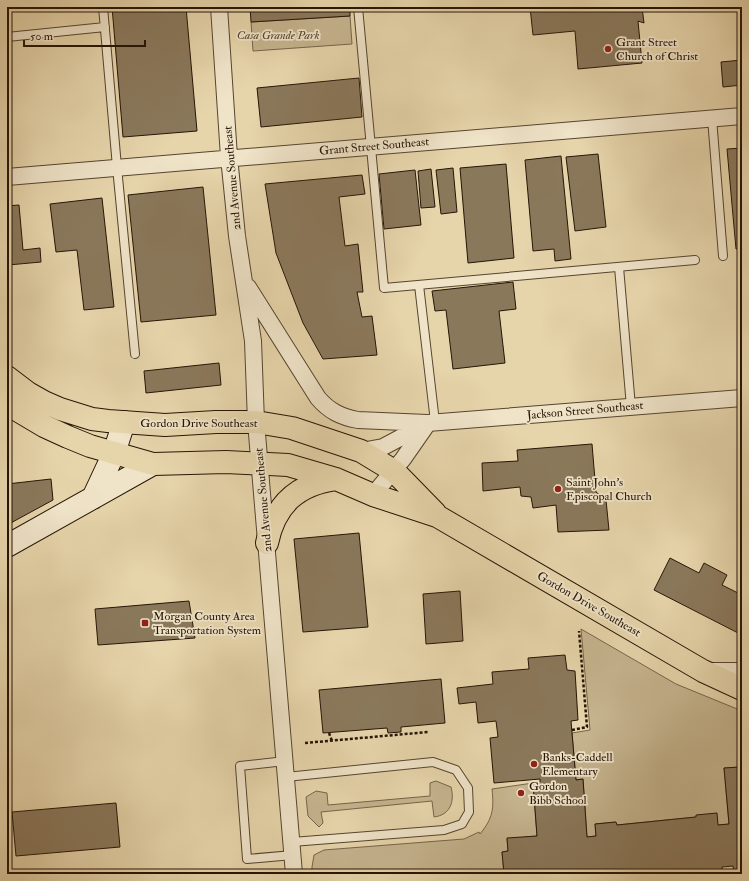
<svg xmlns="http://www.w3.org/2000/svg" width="749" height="881" font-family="'IM FELL Double Pica',serif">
<rect width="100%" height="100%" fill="#e6d4aa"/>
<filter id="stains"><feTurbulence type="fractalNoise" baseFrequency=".005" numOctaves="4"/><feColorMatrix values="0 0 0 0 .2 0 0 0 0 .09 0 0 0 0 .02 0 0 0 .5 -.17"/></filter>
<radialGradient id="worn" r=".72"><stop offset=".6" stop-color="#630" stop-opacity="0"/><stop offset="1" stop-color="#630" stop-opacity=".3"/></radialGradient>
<path fill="#c5b48e" stroke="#76644a" d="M 350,16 L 352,44 L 253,51 L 251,22 Z
M 581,629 L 676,684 L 742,711 L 742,761 L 739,761 L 740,767 L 724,768 L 729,824 L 718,825 L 696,817 L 617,825 L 615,822 L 595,824 L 596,836 L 587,837 L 583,779 L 576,780 L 572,733 L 590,730 Z
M 436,781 L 451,787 C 455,802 450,815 434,817 L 432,801 L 321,812 L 323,823 L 319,827 L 308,816 L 306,797 L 316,791 L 327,793 L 328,805 L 430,796 L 430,783 Z
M 533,783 L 537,836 L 507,839 L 508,851 L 502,852 L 504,874 L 312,874 L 312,867 L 314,855 L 324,850 L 464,839 L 479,832 L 480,834 C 493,818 494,809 492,789 Z"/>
<path fill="#8a785b" stroke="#261506" d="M 112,7 L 186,7 L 197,131 L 123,137 Z
M 250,7 L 350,7 L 350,16 L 251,22 Z
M 530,7 L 642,7 L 644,23 L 638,21 L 642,63 L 578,69 L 575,31 L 533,35 Z
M 742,60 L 742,85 L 723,87 L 721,62 Z
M 359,78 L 362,117 L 261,127 L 257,88 Z
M 742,148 L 742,248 L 736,249 L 727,149 Z
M 598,154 L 606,227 L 575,231 L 566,157 Z
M 561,156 L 571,259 L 555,261 L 554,249 L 533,251 L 525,160 Z
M 506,164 L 514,258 L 468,263 L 460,168 Z
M 453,168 L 457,212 L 441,214 L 436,170 Z
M 431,169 L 435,207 L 421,208 L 418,171 Z
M 415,170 L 421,225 L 384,229 L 379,174 Z
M 362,175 L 365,194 L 339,197 L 345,246 L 358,244 L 363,292 L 357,292 L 362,317 L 372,316 L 377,355 L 323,359 L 303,323 L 276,253 L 265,184 Z
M 203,187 L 216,315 L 141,322 L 128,195 Z
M 102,198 L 114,307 L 84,310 L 77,250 L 56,252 L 50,204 Z
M 19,205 L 23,250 L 40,248 L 41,262 L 8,265 L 7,206 Z
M 513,282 L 516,309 L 499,311 L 505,363 L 453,369 L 446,310 L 435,311 L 432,291 Z
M 219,363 L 221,385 L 146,393 L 144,371 Z
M 592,444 L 596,492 L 606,500 L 609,530 L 558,532 L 556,505 L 533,508 L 531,497 L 521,496 L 520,487 L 483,491 L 482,463 L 518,461 L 517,450 Z
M 51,479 L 53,500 L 7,525 L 7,484 Z
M 359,533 L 368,627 L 303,632 L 294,539 Z
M 670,558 L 699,573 L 704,563 L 727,575 L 722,585 L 742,595 L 742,635 L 654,590 Z
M 460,591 L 463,641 L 426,644 L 423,594 Z
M 189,601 L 195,638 L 98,645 L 95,609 Z
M 565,655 L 567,670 L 575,671 L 578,720 L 571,721 L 576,780 L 583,779 L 587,837 L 596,836 L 595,824 L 616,822 L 617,825 L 696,817 L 696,815 L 717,813 L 718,825 L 729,824 L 724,768 L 740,767 L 739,761 L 742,761 L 742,874 L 734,874 L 733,866 L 722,867 L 723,874 L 504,874 L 502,852 L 508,851 L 507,838 L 537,836 L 533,783 L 540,782 L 540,779 L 494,783 L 490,738 L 498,737 L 496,721 L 478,723 L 476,702 L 459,704 L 457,688 L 493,684 L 492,672 L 529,669 L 528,658 Z
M 441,679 L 445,723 L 401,727 L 401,732 L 388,733 L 387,728 L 323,733 L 319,690 Z
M 116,803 L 120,847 L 16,856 L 12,812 Z"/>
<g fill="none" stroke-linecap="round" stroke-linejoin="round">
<defs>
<path id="lane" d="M 103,7 L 117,167 L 135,354
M 358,7 L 384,288 L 695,260
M 7,37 L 105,27
M 712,118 L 723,256
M 619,267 L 631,407
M 419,285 L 435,422
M 285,761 L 240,766 L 247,859 L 293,855
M 286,777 L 433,762 L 456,770 L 468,788 L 469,812 L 462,824 L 444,830 L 292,842"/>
<path id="street" d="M 219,7 L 229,157 L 237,236 L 253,341 L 256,422 L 294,874
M 7,177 L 742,116
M 248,287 L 318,398 C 329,411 341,417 358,420 L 427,423
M 361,451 L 383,447 L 428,423 L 742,398
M 373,495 L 403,459 L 426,426
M 708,671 L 742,671"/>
<path id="secondary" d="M 93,498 L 114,453 L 124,422
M 7,546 L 153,464"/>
<path id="primary" d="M 7,377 L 28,393 L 44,402 L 60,409 L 92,419 L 108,421 L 165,425 L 216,422 L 256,422 L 292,428 L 361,451 L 394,471 L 435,513
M 7,404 L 44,426 L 68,437 L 90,446 L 153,464 L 226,462 L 288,465 L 336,479 L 373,495 L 437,516 L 703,671 L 742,689
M 267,543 C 275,504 298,484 336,479"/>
</defs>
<use href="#lane" stroke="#56452f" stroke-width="10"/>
<use href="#street" stroke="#56452f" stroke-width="18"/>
<use href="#secondary" stroke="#261506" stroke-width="24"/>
<use href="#primary" stroke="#261506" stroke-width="24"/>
<path stroke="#261506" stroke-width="2.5" stroke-dasharray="3 2" stroke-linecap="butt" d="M 572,730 L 587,727 L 579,631
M 329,733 L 332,741
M 305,743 L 428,732"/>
<use href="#lane" stroke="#efe3c8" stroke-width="8"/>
<use href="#street" stroke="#efe3c8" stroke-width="16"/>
<use href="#secondary" stroke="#efe3c8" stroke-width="22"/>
<use href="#primary" stroke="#e6d4aa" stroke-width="22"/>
</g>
<g fill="#8f2418" stroke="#efe3c8" stroke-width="1.5">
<circle cx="608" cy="49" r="4"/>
<circle cx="558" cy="489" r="4"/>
<rect x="141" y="619" width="8" height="8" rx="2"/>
<circle cx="534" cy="764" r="4"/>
<circle cx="521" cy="793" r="4"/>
</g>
<g text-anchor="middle" stroke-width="3.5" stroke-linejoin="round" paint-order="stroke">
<g font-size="12" font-style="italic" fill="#56452f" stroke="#efe3c8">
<text x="278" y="39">Casa Grande Park</text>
</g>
<g font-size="12" fill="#261506" stroke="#efe3c8" text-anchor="start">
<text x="616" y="46">Grant Street<tspan x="616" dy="14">Church of Christ</tspan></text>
<text x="566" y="486">Saint John's<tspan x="566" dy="14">Episcopal Church</tspan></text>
<text x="153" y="620">Morgan County Area<tspan x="153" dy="14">Transportation System</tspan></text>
<text x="542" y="761">Banks-Caddell<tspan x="542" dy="14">Elementary</tspan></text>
<text x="529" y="790">Gordon<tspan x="529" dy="14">Bibb School</tspan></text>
</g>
<g font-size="12" fill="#261506" stroke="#efe3c8">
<text transform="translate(374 146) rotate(-5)" y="4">Grant Street Southeast</text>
<text transform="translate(232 178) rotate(-95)" y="4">2nd Avenue Southeast</text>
<text transform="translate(585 410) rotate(-5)" y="4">Jackson Street Southeast</text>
<text x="199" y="427">Gordon Drive Southeast</text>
<text transform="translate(263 500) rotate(-95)" y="4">2nd Avenue Southeast</text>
<text transform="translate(589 604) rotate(30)" y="4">Gordon Drive Southeast</text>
</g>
</g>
<rect width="749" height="881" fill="none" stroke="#e6d4aa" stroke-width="24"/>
<rect x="8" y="8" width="733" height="865" fill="none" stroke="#261506" stroke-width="2"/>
<rect x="12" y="12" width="725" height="857" fill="none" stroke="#261506"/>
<path d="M24 40v6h121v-6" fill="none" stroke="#261506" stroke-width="2"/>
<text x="30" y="40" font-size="12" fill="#261506" stroke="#efe3c8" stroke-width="3" paint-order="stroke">50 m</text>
<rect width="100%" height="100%" filter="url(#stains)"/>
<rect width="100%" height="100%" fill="url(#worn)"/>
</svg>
